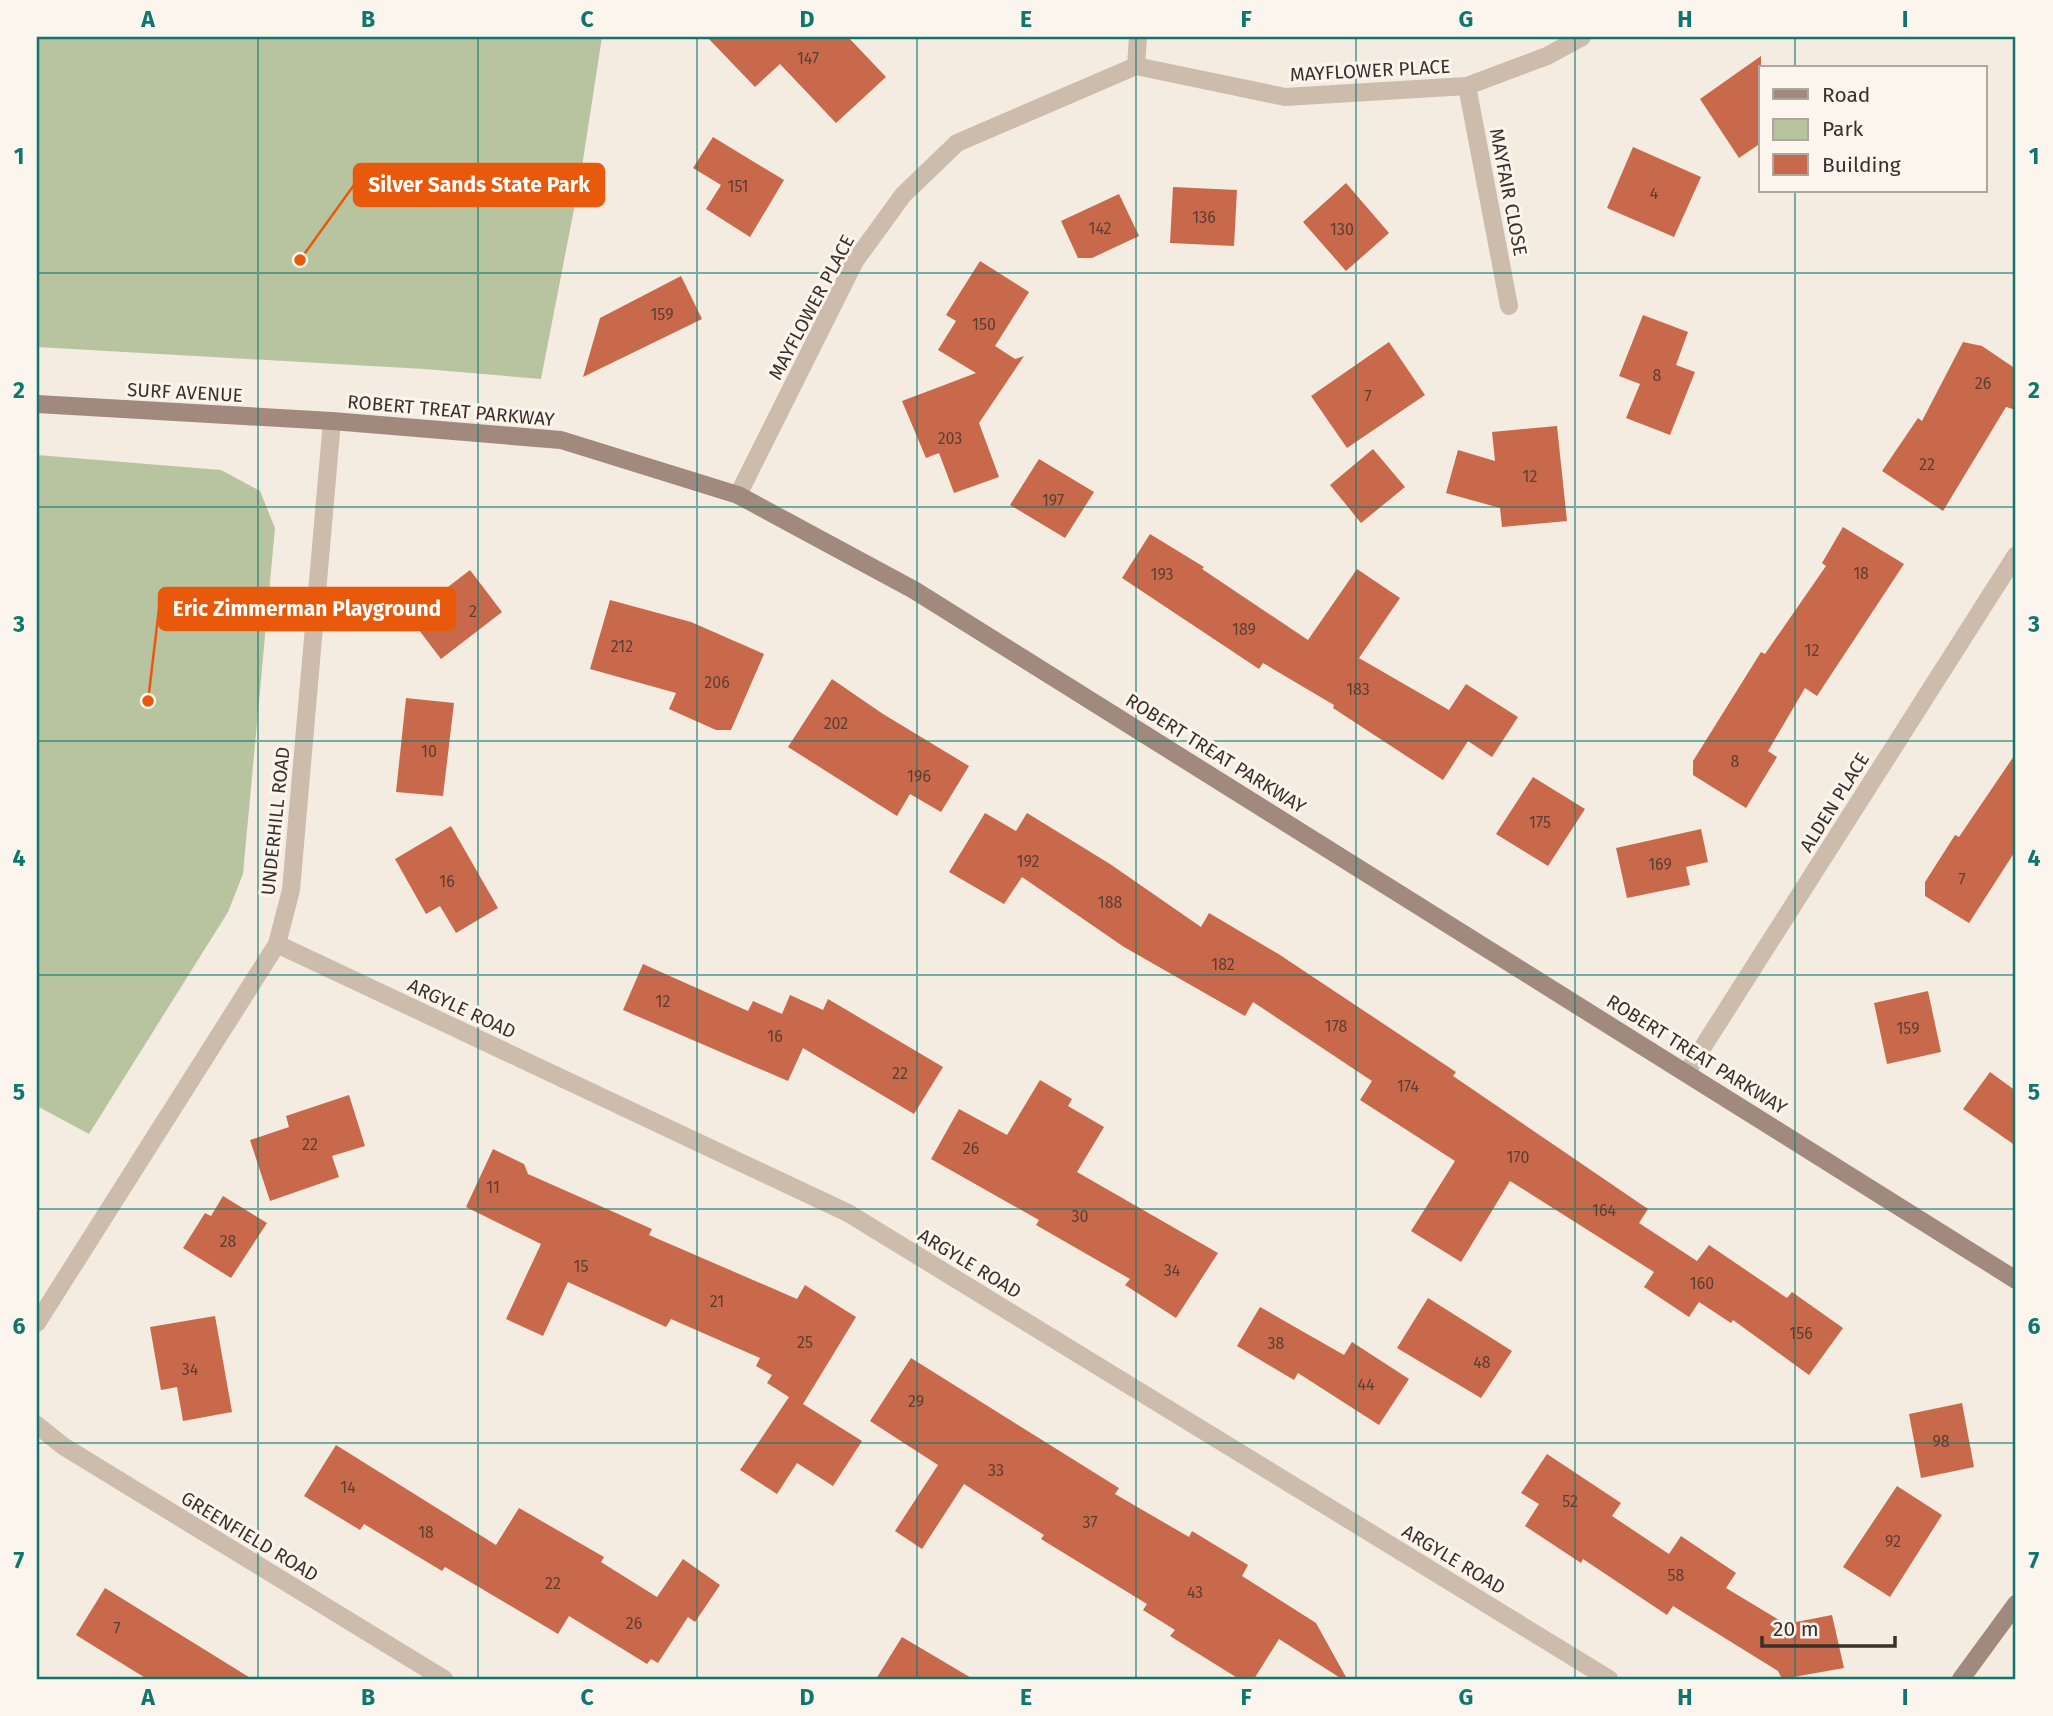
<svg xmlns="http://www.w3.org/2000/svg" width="2053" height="1716" font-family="'Fira Sans',sans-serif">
<rect width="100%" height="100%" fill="#f4ebe1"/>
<path fill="#b8c4a0" d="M 37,37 L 602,37 L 581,173 L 541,379 L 424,369 L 37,347 Z
M 37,455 L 221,470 L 260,491 L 275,528 L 243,874 L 228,912 L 89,1134 L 37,1106 Z"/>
<path fill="#c8694b" d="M 707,37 L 848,37 L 886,77 L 836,123 L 780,64 L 755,87 Z
M 1761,56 L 1761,143 L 1739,158 L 1700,99 Z
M 713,137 L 784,180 L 750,237 L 706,209 L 721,185 L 693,168 Z
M 1633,147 L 1701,177 L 1674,237 L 1607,208 Z
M 1346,183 L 1389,233 L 1346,271 L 1303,222 Z
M 1173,187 L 1237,190 L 1234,246 L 1170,243 Z
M 1119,194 L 1139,236 L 1092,258 L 1078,258 L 1061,221 Z
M 980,261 L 1029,292 L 995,346 L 1015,359 L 1024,356 L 979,423 L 999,477 L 954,493 L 939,453 L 926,458 L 902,401 L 976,373 L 938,350 L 956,321 L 946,315 Z
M 681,276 L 702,319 L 583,377 L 600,318 Z
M 1643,315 L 1688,332 L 1676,365 L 1695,372 L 1670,435 L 1626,418 L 1640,384 L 1619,376 Z
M 1389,342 L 1425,395 L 1347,448 L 1311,396 Z
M 1963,342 L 1982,346 L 2016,369 L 2016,410 L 2006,407 L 1943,511 L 1882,471 L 1918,418 L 1922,421 Z
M 1557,426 L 1567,521 L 1502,527 L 1500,508 L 1446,493 L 1458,450 L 1495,461 L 1492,432 Z
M 1373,449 L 1405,487 L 1361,523 L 1330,485 Z
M 1039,459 L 1094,492 L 1065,538 L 1010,505 Z
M 1843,527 L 1904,564 L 1817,696 L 1805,688 L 1768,751 L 1777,757 L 1746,808 L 1693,775 L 1693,761 L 1761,652 L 1765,654 L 1826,566 L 1822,563 Z
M 1150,534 L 1204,567 L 1202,569 L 1308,640 L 1357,569 L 1400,598 L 1359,658 L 1449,710 L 1466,684 L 1518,717 L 1492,757 L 1468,741 L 1443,780 L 1333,708 L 1334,705 L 1263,663 L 1259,669 L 1122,578 Z
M 470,570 L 502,612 L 441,659 L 409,617 Z
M 610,600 L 691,622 L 764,654 L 731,730 L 716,730 L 669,709 L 676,693 L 590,669 Z
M 832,679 L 883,714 L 969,766 L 941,812 L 910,794 L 897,816 L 788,747 Z
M 406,698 L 454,703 L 443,796 L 396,792 Z
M 2016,753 L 2016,850 L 1969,923 L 1925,896 L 1925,882 L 1955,835 L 1959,837 Z
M 1533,777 L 1585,809 L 1548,866 L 1496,834 Z
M 985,813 L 1016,831 L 1027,813 L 1110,864 L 1201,927 L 1209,913 L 1280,955 L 1456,1072 L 1453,1076 L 1648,1209 L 1639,1223 L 1697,1261 L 1709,1245 L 1787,1298 L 1792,1292 L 1843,1328 L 1809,1375 L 1733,1320 L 1731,1323 L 1699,1302 L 1689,1317 L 1644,1287 L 1654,1272 L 1510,1181 L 1461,1262 L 1411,1231 L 1455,1161 L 1360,1100 L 1372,1081 L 1253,1002 L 1245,1016 L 1124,947 L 1022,877 L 1004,904 L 949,872 Z
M 451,826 L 498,908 L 456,933 L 440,906 L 426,914 L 395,859 Z
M 1701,829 L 1708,862 L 1686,867 L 1690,885 L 1627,898 L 1616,848 Z
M 643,964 L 748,1011 L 753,1001 L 782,1014 L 790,995 L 823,1010 L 828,999 L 943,1067 L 914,1114 L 803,1048 L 788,1081 L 623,1010 Z
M 1928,991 L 1941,1052 L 1887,1064 L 1874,1003 Z
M 1990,1072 L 2016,1091 L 2016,1146 L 1963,1109 Z
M 1040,1080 L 1072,1099 L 1068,1106 L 1104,1127 L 1077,1172 L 1218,1253 L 1176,1318 L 1125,1285 L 1130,1279 L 1036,1225 L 1039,1220 L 931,1159 L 959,1109 L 1007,1135 Z
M 349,1095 L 365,1146 L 332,1156 L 339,1177 L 270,1201 L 250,1140 L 289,1127 L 286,1116 Z
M 493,1149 L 524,1164 L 528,1174 L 652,1229 L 649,1235 L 797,1299 L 805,1285 L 856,1317 L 803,1404 L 862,1441 L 833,1486 L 797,1463 L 777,1494 L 740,1470 L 789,1397 L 767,1383 L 772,1375 L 756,1366 L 760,1358 L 671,1319 L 666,1327 L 568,1282 L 543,1336 L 506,1319 L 541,1244 L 466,1207 Z
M 223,1196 L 267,1223 L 231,1278 L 183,1248 L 205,1213 L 211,1216 Z
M 1428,1298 L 1512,1351 L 1481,1398 L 1397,1348 Z
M 1260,1307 L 1344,1355 L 1352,1342 L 1409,1379 L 1379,1425 L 1298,1373 L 1294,1380 L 1237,1346 Z
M 215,1316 L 232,1412 L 183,1421 L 177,1387 L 161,1390 L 150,1327 Z
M 911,1358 L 1119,1488 L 1115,1494 L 1189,1537 L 1192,1531 L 1248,1565 L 1242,1576 L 1316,1623 L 1347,1679 L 1342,1679 L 1279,1639 L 1254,1679 L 1239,1679 L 1170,1636 L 1175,1630 L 1143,1610 L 1147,1604 L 1041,1539 L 1044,1535 L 964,1484 L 922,1549 L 895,1531 L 938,1465 L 870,1421 Z
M 1962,1403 L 1974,1467 L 1921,1478 L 1909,1414 Z
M 336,1445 L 496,1545 L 519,1508 L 604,1557 L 601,1562 L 657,1597 L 683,1559 L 720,1585 L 695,1622 L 688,1617 L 658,1663 L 651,1659 L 647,1664 L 569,1616 L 558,1634 L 445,1567 L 442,1571 L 364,1524 L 360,1530 L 304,1496 Z
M 1547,1454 L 1621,1503 L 1612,1516 L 1669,1554 L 1681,1536 L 1736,1573 L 1726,1588 L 1786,1624 L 1832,1615 L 1844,1668 L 1782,1679 L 1778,1671 L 1673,1606 L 1667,1615 L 1583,1559 L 1581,1563 L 1525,1526 L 1539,1504 L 1521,1493 Z
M 1897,1486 L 1942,1515 L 1890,1597 L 1843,1567 Z
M 105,1588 L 252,1679 L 147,1679 L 76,1635 Z
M 902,1637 L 973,1679 L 876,1679 Z"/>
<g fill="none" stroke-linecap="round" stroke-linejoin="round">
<path stroke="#cdbbac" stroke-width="18" d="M 1136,66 L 1138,37
M 1467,86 L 1509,306
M 738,495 L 855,261 L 903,195 L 957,143 L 1136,66 L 1285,97 L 1467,86 L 1547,56 L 1582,37
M 277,944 L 848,1213 L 1609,1679
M 1687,1072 L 2016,555
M 37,1323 L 277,944 L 291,890 L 332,421
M 37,1425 L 63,1446 L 444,1679"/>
<path stroke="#a18a7d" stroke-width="18" d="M 37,404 L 332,421 L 561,440 L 738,495 L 914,590 L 2016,1280
M 1961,1679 L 2016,1604"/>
</g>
<path fill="none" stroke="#0f766e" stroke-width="2" stroke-opacity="0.55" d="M 258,37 L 258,1679M 478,37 L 478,1679M 697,37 L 697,1679M 917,37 L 917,1679M 1136,37 L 1136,1679M 1356,37 L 1356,1679M 1575,37 L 1575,1679M 1795,37 L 1795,68M 1795,191 L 1795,1679M 37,273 L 2016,273M 37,507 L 2016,507M 37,741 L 2016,741M 37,975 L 2016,975M 37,1209 L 2016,1209M 37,1443 L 2016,1443"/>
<g text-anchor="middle" stroke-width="6" stroke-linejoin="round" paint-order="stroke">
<g font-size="16" fill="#5e3e33">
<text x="808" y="64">147</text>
<text x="738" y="192">151</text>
<text x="1654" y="199">4</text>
<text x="1204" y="223">136</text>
<text x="1100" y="234">142</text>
<text x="1342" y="235">130</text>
<text x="662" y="320">159</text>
<text x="984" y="330">150</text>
<text x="1657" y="381">8</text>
<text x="1983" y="389">26</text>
<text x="1368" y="402">7</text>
<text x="950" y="444">203</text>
<text x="1927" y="470">22</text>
<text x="1530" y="482">12</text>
<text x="1053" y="506">197</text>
<text x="1861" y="579">18</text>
<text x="1162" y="580">193</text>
<text x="473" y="617">2</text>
<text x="1244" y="635">189</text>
<text x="622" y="652">212</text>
<text x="1812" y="656">12</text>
<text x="717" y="688">206</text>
<text x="1358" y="695">183</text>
<text x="836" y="729">202</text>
<text x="429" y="757">10</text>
<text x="1735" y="767">8</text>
<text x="919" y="782">196</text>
<text x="1540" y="828">175</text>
<text x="1028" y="867">192</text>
<text x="1660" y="870">169</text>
<text x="1962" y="885">7</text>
<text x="447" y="887">16</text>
<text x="1110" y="908">188</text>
<text x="1223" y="970">182</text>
<text x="663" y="1007">12</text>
<text x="1336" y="1032">178</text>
<text x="1908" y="1034">159</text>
<text x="775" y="1042">16</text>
<text x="900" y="1079">22</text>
<text x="1408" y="1092">174</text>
<text x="310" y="1150">22</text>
<text x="971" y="1154">26</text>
<text x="1518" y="1163">170</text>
<text x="493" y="1193">11</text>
<text x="1604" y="1216">164</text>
<text x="1080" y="1222">30</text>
<text x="228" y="1247">28</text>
<text x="581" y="1272">15</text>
<text x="1172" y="1276">34</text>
<text x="1702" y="1289">160</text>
<text x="717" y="1307">21</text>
<text x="1801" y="1339">156</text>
<text x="805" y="1348">25</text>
<text x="1276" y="1349">38</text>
<text x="1482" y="1368">48</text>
<text x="190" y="1375">34</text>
<text x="1366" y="1390">44</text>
<text x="916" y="1407">29</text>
<text x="1941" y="1447">98</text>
<text x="996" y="1476">33</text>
<text x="348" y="1493">14</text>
<text x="1570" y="1507">52</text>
<text x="1090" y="1528">37</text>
<text x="426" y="1538">18</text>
<text x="1893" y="1547">92</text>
<text x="1676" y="1581">58</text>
<text x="553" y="1589">22</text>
<text x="1195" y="1598">43</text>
<text x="634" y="1629">26</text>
<text x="117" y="1634">7</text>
</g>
<g font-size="19" fill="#3b302b" stroke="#fbf5ee">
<text transform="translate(1370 70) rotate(-3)" y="7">MAYFLOWER PLACE</text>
<text transform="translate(1509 192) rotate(79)" y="7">MAYFAIR CLOSE</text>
<text transform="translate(811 307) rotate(-62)" y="7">MAYFLOWER PLACE</text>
<text transform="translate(185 392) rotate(3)" y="7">SURF AVENUE</text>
<text transform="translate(451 410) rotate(5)" y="7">ROBERT TREAT PARKWAY</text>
<text transform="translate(1216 753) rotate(32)" y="7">ROBERT TREAT PARKWAY</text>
<text transform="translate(1834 802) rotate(-58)" y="7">ALDEN PLACE</text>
<text transform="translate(275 821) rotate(-84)" y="7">UNDERHILL ROAD</text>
<text transform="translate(462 1008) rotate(25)" y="7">ARGYLE ROAD</text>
<text transform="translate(1697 1054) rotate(32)" y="7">ROBERT TREAT PARKWAY</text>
<text transform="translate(970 1263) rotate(31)" y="7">ARGYLE ROAD</text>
<text transform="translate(250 1536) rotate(31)" y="7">GREENFIELD ROAD</text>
<text transform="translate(1454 1559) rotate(31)" y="7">ARGYLE ROAD</text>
</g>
</g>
<path fill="none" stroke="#e8590c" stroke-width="2.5" d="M300 260L354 185M148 701L159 609"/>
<g fill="#e8590c" stroke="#fbf5ee" stroke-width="2.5">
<circle cx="300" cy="260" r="7"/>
<circle cx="148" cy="701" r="7"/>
</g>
<g fill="#e8590c" stroke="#e8590c" stroke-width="2.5">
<rect x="354" y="164" width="250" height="42" rx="7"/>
<rect x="159" y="588" width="296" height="42" rx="7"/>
</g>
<g font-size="21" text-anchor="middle" font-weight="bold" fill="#fff">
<text x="479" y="192">Silver Sands State Park</text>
<text x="307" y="616">Eric Zimmerman Playground</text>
</g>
<rect width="2053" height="1716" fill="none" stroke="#fbf5ee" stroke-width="77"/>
<rect x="1759" y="66" width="228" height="126" fill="#fbf5ee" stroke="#aea6a0" stroke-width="2"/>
<rect x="1773" y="89" width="35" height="10" fill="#a18a7d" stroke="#aea6a0" stroke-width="2"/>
<text x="1822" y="102" font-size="21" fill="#3b302b">Road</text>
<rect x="1773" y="119" width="35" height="21" fill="#b8c4a0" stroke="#aea6a0" stroke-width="2"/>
<text x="1822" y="136" font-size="21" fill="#3b302b">Park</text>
<rect x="1773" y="154" width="35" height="21" fill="#c8694b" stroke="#aea6a0" stroke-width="2"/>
<text x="1822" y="172" font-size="21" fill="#3b302b">Building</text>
<path d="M1762 1636v10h133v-10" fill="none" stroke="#3b302b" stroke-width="3.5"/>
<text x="1773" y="1636" font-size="21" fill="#3b302b" stroke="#fbf5ee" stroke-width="5" paint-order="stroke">20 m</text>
<rect x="38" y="38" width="1976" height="1640" fill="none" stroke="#0f766e" stroke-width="2.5"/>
<g font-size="23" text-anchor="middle" font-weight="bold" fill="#0f766e">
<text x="148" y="27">A</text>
<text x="368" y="27">B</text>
<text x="587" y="27">C</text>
<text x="807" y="27">D</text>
<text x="1026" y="27">E</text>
<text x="1246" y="27">F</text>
<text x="1466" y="27">G</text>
<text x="1685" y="27">H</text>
<text x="1905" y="27">I</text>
<text x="19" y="164">1</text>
<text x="2034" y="164">1</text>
<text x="19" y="398">2</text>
<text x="2034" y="398">2</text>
<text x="19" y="632">3</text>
<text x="2034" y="632">3</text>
<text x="19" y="866">4</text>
<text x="2034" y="866">4</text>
<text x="19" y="1100">5</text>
<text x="2034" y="1100">5</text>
<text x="19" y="1334">6</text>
<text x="2034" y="1334">6</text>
<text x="19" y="1568">7</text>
<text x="2034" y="1568">7</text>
<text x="148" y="1705">A</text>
<text x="368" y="1705">B</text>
<text x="587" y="1705">C</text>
<text x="807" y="1705">D</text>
<text x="1026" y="1705">E</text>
<text x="1246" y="1705">F</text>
<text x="1466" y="1705">G</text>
<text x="1685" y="1705">H</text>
<text x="1905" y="1705">I</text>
</g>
</svg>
